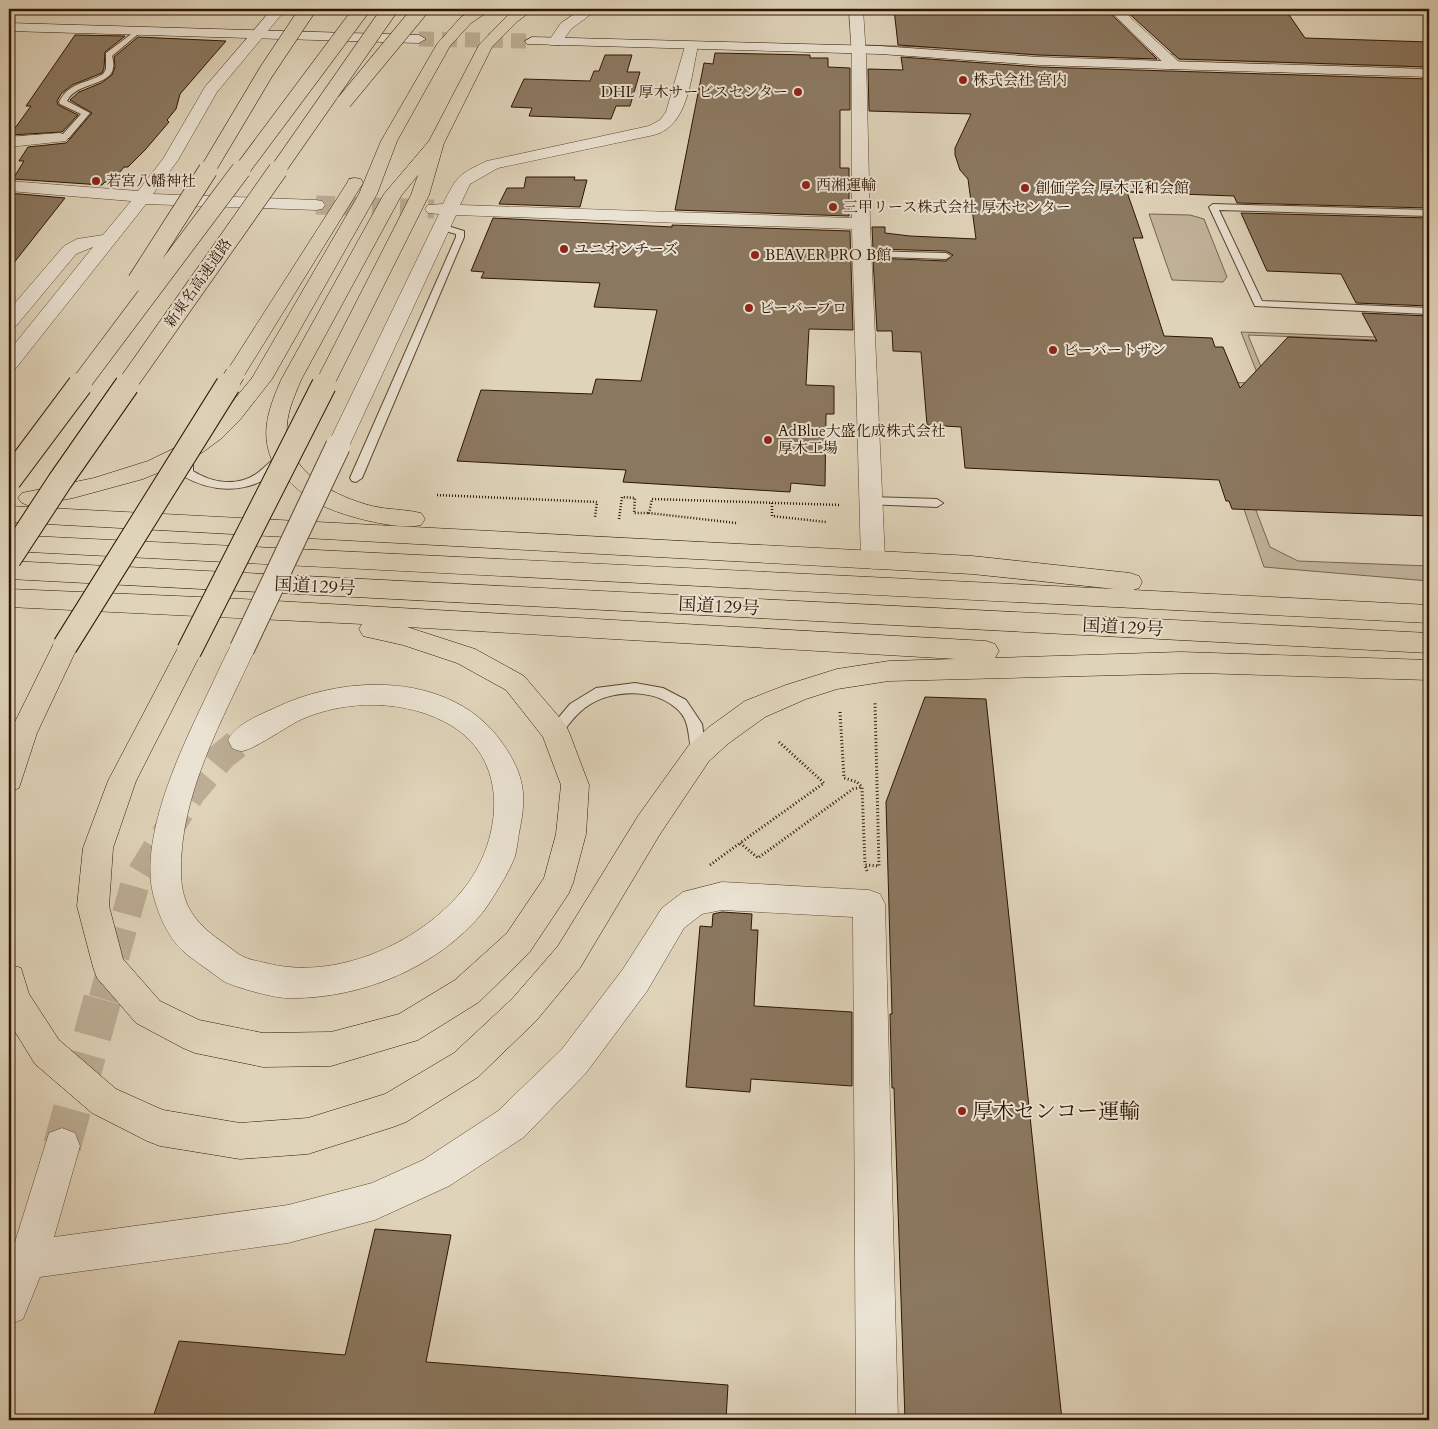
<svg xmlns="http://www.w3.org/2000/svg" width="1438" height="1429" font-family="Cardo,'Noto Serif JP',serif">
<rect width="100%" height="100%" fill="#dfd3b9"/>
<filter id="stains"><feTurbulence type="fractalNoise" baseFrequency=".004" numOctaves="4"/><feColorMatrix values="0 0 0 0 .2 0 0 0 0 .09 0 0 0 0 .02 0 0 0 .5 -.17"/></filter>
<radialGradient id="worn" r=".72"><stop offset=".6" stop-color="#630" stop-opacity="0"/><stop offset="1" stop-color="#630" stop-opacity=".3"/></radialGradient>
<path fill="#c1b39a" stroke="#78644d" d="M 862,45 L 1156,54 L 1161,62 L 1023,58 L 936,50 L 864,47 Z
M 1168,54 L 1429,63 L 1429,69 L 1175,62 Z
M 1149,214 L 1190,215 L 1204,219 L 1227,277 L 1223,282 L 1172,280 Z
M 1241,332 L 1429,339 L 1429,342 L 1248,335 L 1270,389 L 1215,387 L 1210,390 L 1270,547 L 1298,561 L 1429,566 L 1429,581 L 1264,567 L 1200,382 L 1261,383 Z"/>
<path fill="#8b7860" stroke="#2f1500" d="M 894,9 L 1106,9 L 1157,59 L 1039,55 L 898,45 Z
M 1124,9 L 1285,9 L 1305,38 L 1429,42 L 1429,67 L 1179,59 Z
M 75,35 L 125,36 L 105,52 L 104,68 L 102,73 L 72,85 L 61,94 L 57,101 L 58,105 L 78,115 L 62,132 L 10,135 L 31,106 L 26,106 Z
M 138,37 L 226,41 L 180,94 L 176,109 L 167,120 L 169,122 L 145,150 L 128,167 L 124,167 L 111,183 L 105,182 L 102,185 L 13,179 L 24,161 L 19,161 L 28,147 L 66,143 L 70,139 L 92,113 L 70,100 L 79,92 L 101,83 L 112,75 L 115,67 L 114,57 Z
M 715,53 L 810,55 L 810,58 L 828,58 L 828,67 L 850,68 L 850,110 L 840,110 L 840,168 L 849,168 L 849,216 L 675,210 L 704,63 L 713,64 Z
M 605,55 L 632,55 L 627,72 L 640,72 L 630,106 L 616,106 L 611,119 L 529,116 L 532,108 L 511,107 L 524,79 L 590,81 L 594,71 L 599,71 Z
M 901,57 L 1039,67 L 1429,79 L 1429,208 L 1237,203 L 1234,196 L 1127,192 L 1143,238 L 1133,238 L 1164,336 L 1212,338 L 1215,347 L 1223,347 L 1240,388 L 1288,337 L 1377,341 L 1362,313 L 1429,316 L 1429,516 L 1232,509 L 1229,501 L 1226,501 L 1219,480 L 965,468 L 961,427 L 927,425 L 921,352 L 893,351 L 892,331 L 877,331 L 873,258 L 946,261 L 953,255 L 946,251 L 873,249 L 872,227 L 885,227 L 885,233 L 910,236 L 976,239 L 968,179 L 960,170 L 955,155 L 955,148 L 971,114 L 869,111 L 868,69 L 903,70 Z
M 526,177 L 575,177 L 574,180 L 587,180 L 580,207 L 499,204 L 507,188 L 524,188 Z
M 9,193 L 65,198 L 9,269 Z
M 1241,213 L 1429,218 L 1429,306 L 1356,303 L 1341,274 L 1267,271 Z
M 493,218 L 672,227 L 672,225 L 850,231 L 853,330 L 809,329 L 806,385 L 834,386 L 834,414 L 826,414 L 825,486 L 791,483 L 790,492 L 623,482 L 626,470 L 457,461 L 481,390 L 592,394 L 596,379 L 641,381 L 657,310 L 594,307 L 600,283 L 481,278 L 484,272 L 471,271 Z
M 925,697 L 986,699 L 1062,1420 L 905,1420 L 894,1088 L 892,1088 L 890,1014 L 892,1014 L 886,802 Z
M 722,912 L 752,914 L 751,930 L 758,930 L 754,1006 L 852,1012 L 852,1086 L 751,1079 L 750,1092 L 686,1087 L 700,926 L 712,927 L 713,914 Z
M 375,1229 L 451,1235 L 426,1362 L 728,1385 L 726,1420 L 152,1420 L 179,1341 L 345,1355 Z"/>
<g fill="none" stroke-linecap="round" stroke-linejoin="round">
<path stroke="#bcad94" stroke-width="19" stroke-dasharray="19 9" stroke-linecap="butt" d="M 316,205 L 434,209"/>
<path stroke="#bcad94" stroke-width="29" stroke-dasharray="29 15" stroke-linecap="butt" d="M 103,999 L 135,884 L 191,793 L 222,756 L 242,740"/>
<path stroke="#bcad94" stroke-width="38" stroke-dasharray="38 19" stroke-linecap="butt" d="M 62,1146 L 103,997"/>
<path stroke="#bcad94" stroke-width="15" stroke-dasharray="15 8" stroke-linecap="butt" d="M 419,39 L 532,41"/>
<defs>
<path id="lane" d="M 138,29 L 143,30 L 112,56 C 113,60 114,64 113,68 C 111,86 76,82 67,101 L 90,113 L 69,138 L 57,140 L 57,136 L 63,134 L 81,114 L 60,104 L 59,102 C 69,82 86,84 103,74 L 106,69 L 106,53 Z
M 1213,204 L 1429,210 L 1429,216 L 1219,210 L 1262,301 L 1429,308 L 1429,314 L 1255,306 L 1209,207 Z
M 441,224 L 464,231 L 464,237 L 362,478 L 356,482 L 352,481 L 350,478 L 456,237 L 456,234 L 438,229 L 437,227 Z
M 862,251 L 946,253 L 951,256 L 946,259 L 859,256 L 857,254 Z
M 190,452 L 196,456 L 193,462 L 193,471 C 212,483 236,487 256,474 C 265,469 274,454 285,456 L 287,459 C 261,494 218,496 183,476 L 181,462 L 186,453 Z
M 870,497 L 937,499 L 943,503 L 937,507 L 866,504 L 864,501 L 866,498 Z
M 635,683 L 663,688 L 686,700 L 702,724 L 706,753 L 704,757 L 699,759 L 694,757 C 686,741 693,722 676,708 C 650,686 603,690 580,712 C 572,719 566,728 560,736 L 555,738 L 550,736 L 548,732 L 550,728 L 570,704 L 596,688 Z"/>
<path id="street" d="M 272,9 L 286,9 L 217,92 L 178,160 L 153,194 L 316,200 L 322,201 L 325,205 L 322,209 L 316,210 L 146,204 L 16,368 L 9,370 L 9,351 L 93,247 L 76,254 L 16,326 L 9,328 L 9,310 L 64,246 L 77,239 L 103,235 L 131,201 L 9,191 L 9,181 L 138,191 L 163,159 L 205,87 Z
M 582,9 L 598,9 L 571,29 L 560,45 L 550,45 L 548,42 L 561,23 Z
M 849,9 L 863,9 L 866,57 L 870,224 L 885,560 L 882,566 L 873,569 L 864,566 L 861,560 L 852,229 L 456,215 L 349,446 L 346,451 L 338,453 L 330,451 L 327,446 L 439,214 L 428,213 L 425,209 L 428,205 L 443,204 C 457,176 459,174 487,161 L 649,126 L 660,120 L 666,112 L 686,43 L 691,42 L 698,46 C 691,75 689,126 654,135 L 498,168 L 470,184 L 460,205 L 852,218 L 852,57 Z
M 1108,9 L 1121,9 L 1180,63 L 1182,66 L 1180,69 L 1170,69 Z
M 60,133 L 66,135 L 68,138 L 66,141 L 9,147 L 9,137 Z
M 242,639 L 251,642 L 255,649 C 223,719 179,795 181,874 C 182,909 198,925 225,944 C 231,948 236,953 242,956 C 249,960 258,961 266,963 C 334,981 417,945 462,891 C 501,844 512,763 452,726 C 408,699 346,699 300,720 C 288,726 251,751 242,751 C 238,751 235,749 232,748 L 228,740 C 236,724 259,715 275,708 C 347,673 454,672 503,744 C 525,776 527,796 519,833 C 518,840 517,848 515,856 C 511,869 492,900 483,912 C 438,968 358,1000 287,998 C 274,998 238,988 225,982 C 217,977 209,970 201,965 C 195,960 188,956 183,951 C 166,936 154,905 151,883 C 145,824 182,747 207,695 C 216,677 223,659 233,642 Z
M 722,882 L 869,890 L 880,894 L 885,904 L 898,1420 L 856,1420 L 853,917 L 722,910 L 702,914 L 684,928 L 647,991 L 586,1073 L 524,1137 L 449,1186 L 375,1220 L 288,1243 L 40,1277 L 23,1319 L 9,1325 L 9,1243 L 15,1242 L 49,1133 L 62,1128 L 75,1133 L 80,1146 L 54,1237 L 288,1205 L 372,1183 L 423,1160 L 498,1111 L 562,1049 L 623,969 L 662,908 L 683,892 Z"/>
<path id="secondary" d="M 9,23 L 419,35 L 426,39 L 419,43 L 9,31 Z
M 532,37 L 880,46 L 1039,57 L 1429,69 L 1429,77 L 1039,65 L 880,54 L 527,44 L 525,41 Z"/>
<path id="highway" d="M 476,9 L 492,9 L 471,23 L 450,46 L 397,141 L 377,194 L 272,379 L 239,421 L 222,438 L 203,452 L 184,462 L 143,479 L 73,498 L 30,506 L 22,503 L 18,498 L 22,493 L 94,478 L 148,461 L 187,442 L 207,428 L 224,412 L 252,378 L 359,194 L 381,141 L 437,44 L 461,17 Z
M 518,9 L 534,9 L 518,21 L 492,47 L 444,143 L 429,195 L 336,381 L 333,385 L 326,387 L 319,385 L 316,381 L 411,195 L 418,175 L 401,196 L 301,380 C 294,397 285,416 287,435 C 292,475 337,497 372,506 C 388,510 405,509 421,513 L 425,519 L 421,525 C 398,531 338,515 317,503 C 304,496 276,472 271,458 C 260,430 270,406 281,380 L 384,194 L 429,141 L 479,45 L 508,15 Z
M 355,178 L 361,179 L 363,183 L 245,374 L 242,378 L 235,380 L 228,378 L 225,374 L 347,183 L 349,179 Z
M 9,506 L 972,556 L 1130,573 L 1139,576 L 1142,582 L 1139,588 L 1133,590 L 1429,605 L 1429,623 L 9,551 L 9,535 L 1115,589 L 972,574 L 9,522 Z
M 9,561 L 1429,633 L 1429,653 L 9,579 Z
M 9,589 L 223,598 L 986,641 L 995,644 L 999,651 L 995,658 L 1181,652 L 1429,660 L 1429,680 L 1199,673 L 889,681 L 837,689 L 806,699 L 765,717 L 729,743 L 709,761 L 660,834 L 580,968 L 536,1021 L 478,1077 L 406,1122 L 393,1127 L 308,1154 L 240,1159 L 160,1146 L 147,1141 L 92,1113 L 35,1064 L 9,1022 L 9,964 L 21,968 L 29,994 L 59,1040 L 116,1089 L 163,1110 L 240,1123 L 308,1118 L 385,1094 L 454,1053 L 512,999 L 558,946 L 638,816 L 689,745 L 709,727 L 745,701 L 786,685 L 837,669 L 889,661 L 956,659 L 407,627 L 475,649 L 524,676 L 565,724 L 569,732 L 589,785 L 586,834 L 573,883 L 569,893 L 529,953 L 479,1002 L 418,1040 L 331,1066 L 263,1067 L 195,1053 L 183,1048 L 136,1023 L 97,978 L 93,967 L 77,906 L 83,848 L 108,781 L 180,644 L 189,641 L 198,644 L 202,651 L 136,781 L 113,848 L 109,906 L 123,959 L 160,1001 L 199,1020 L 263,1033 L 331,1032 L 399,1014 L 455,980 L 507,933 L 544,878 L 556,834 L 561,785 L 543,737 L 506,690 L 457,663 L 403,645 L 363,636 L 359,629 L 362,624 L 9,607 Z
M 65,636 L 74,639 L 78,646 L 37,733 L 19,788 L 9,792 L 9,734 L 56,639 Z"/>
</defs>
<use href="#lane" stroke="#5b442e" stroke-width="2"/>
<use href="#street" stroke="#5b442e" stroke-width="1"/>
<use href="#secondary" stroke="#2f1500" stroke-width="1"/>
<use href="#highway" stroke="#2f1500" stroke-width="1"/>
<path stroke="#2f1500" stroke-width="2.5" stroke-dasharray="1 2" stroke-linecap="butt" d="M 437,495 L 597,502 L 595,517
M 772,503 L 772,516 L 826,522
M 619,519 L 622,497 L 635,498 L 634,513 L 649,513
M 736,523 L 649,513 L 652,499 L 841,505"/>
<path stroke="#2f1500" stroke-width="3" stroke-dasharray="1 2.5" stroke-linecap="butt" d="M 840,712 L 844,778 L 857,782 L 862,787 L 865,865
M 779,742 L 824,783 L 740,843 L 758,858 L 853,789 L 862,787
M 710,865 L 740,843
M 867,871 L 865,865 L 879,866 L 875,703"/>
<use href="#lane" fill="#eae2d2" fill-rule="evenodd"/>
<use href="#street" fill="#eae2d2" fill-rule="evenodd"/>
<use href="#secondary" fill="#eae2d2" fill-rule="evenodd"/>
<use href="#highway" fill="#dfd3b9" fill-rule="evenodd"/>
<defs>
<path id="street-bridge" d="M 242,649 L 338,446"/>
<path id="highway-bridge-far2" d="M 344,102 L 421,9
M 207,171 L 266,72 L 308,9
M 241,171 L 362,9
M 277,171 L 390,9"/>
<path id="highway-bridge-far1" d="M 137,281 L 208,170
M 79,386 L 241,170
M 126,386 L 278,170
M 228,386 L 235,374
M 323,386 L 326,381"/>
<path id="highway-bridge" d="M 9,480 L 80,385
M 9,559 L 60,481 L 127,385
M 65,646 L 228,385
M 189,651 L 324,385"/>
</defs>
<use href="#street-bridge" stroke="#5b442e" stroke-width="26" stroke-linecap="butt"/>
<use href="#highway-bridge-far2" stroke="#2f1500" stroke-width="16" stroke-linecap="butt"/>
<use href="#highway-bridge-far1" stroke="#2f1500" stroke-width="20" stroke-linecap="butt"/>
<use href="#highway-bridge" stroke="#2f1500" stroke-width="26" stroke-linecap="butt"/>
<use href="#street-bridge" stroke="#eae2d2" stroke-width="24"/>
<use href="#highway-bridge-far2" stroke="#dfd3b9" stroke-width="15"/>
<use href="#highway-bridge-far1" stroke="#dfd3b9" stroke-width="19"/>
<use href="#highway-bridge" stroke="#dfd3b9" stroke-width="24"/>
</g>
<g fill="#8f2418" stroke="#eae2d2" stroke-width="2">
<circle cx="963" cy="80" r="5"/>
<circle cx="798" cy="92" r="5"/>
<circle cx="96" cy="181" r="5"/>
<circle cx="806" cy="185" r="5"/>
<circle cx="1025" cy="188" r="5"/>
<circle cx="833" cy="207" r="5"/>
<circle cx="564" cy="249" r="5"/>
<circle cx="755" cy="255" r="5"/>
<circle cx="749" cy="308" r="5"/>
<circle cx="1053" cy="350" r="5"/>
<circle cx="768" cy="440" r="5"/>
<circle cx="962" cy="1111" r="5"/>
</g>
<g text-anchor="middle" stroke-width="4" stroke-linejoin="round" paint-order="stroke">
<g font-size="15" fill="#2f1500" stroke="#eae2d2" text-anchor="start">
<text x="973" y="85">株式会社 宮内</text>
<text x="788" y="97" text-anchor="end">DHL 厚木サービスセンター</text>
<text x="106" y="186">若宮八幡神社</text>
<text x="816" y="190">西湘運輸</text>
<text x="1035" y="193">創価学会 厚木平和会館</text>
<text x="843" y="212">三甲リース株式会社 厚木センター</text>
<text x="574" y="254">ユニオンチーズ</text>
<text x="765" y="260">BEAVER PRO B館</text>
<text x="759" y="313">ビーバープロ</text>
<text x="1063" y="355">ビーバートザン</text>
<text x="778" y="436">AdBlue大盛化成株式会社<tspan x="778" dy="17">厚木工場</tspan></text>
</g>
<g font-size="15" fill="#2f1500" stroke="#eae2d2">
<text transform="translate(198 283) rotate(-55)" y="5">新東名高速道路</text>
</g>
<g font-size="18" fill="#2f1500" stroke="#eae2d2">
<text transform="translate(315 586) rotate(3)" y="6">国道129号</text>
<text transform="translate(719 606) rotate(3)" y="6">国道129号</text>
<text transform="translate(1123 627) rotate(3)" y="6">国道129号</text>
</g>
<g font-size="21" fill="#2f1500" stroke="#eae2d2" text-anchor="start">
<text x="972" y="1118">厚木センコー運輸</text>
</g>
</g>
<rect width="1438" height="1429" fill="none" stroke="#dfd3b9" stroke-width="30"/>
<rect x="10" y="10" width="1418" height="1409" fill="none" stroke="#2f1500" stroke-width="2.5"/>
<rect x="15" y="15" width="1408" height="1399" fill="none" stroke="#2f1500"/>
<rect width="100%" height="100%" filter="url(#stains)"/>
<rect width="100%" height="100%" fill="url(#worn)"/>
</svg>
